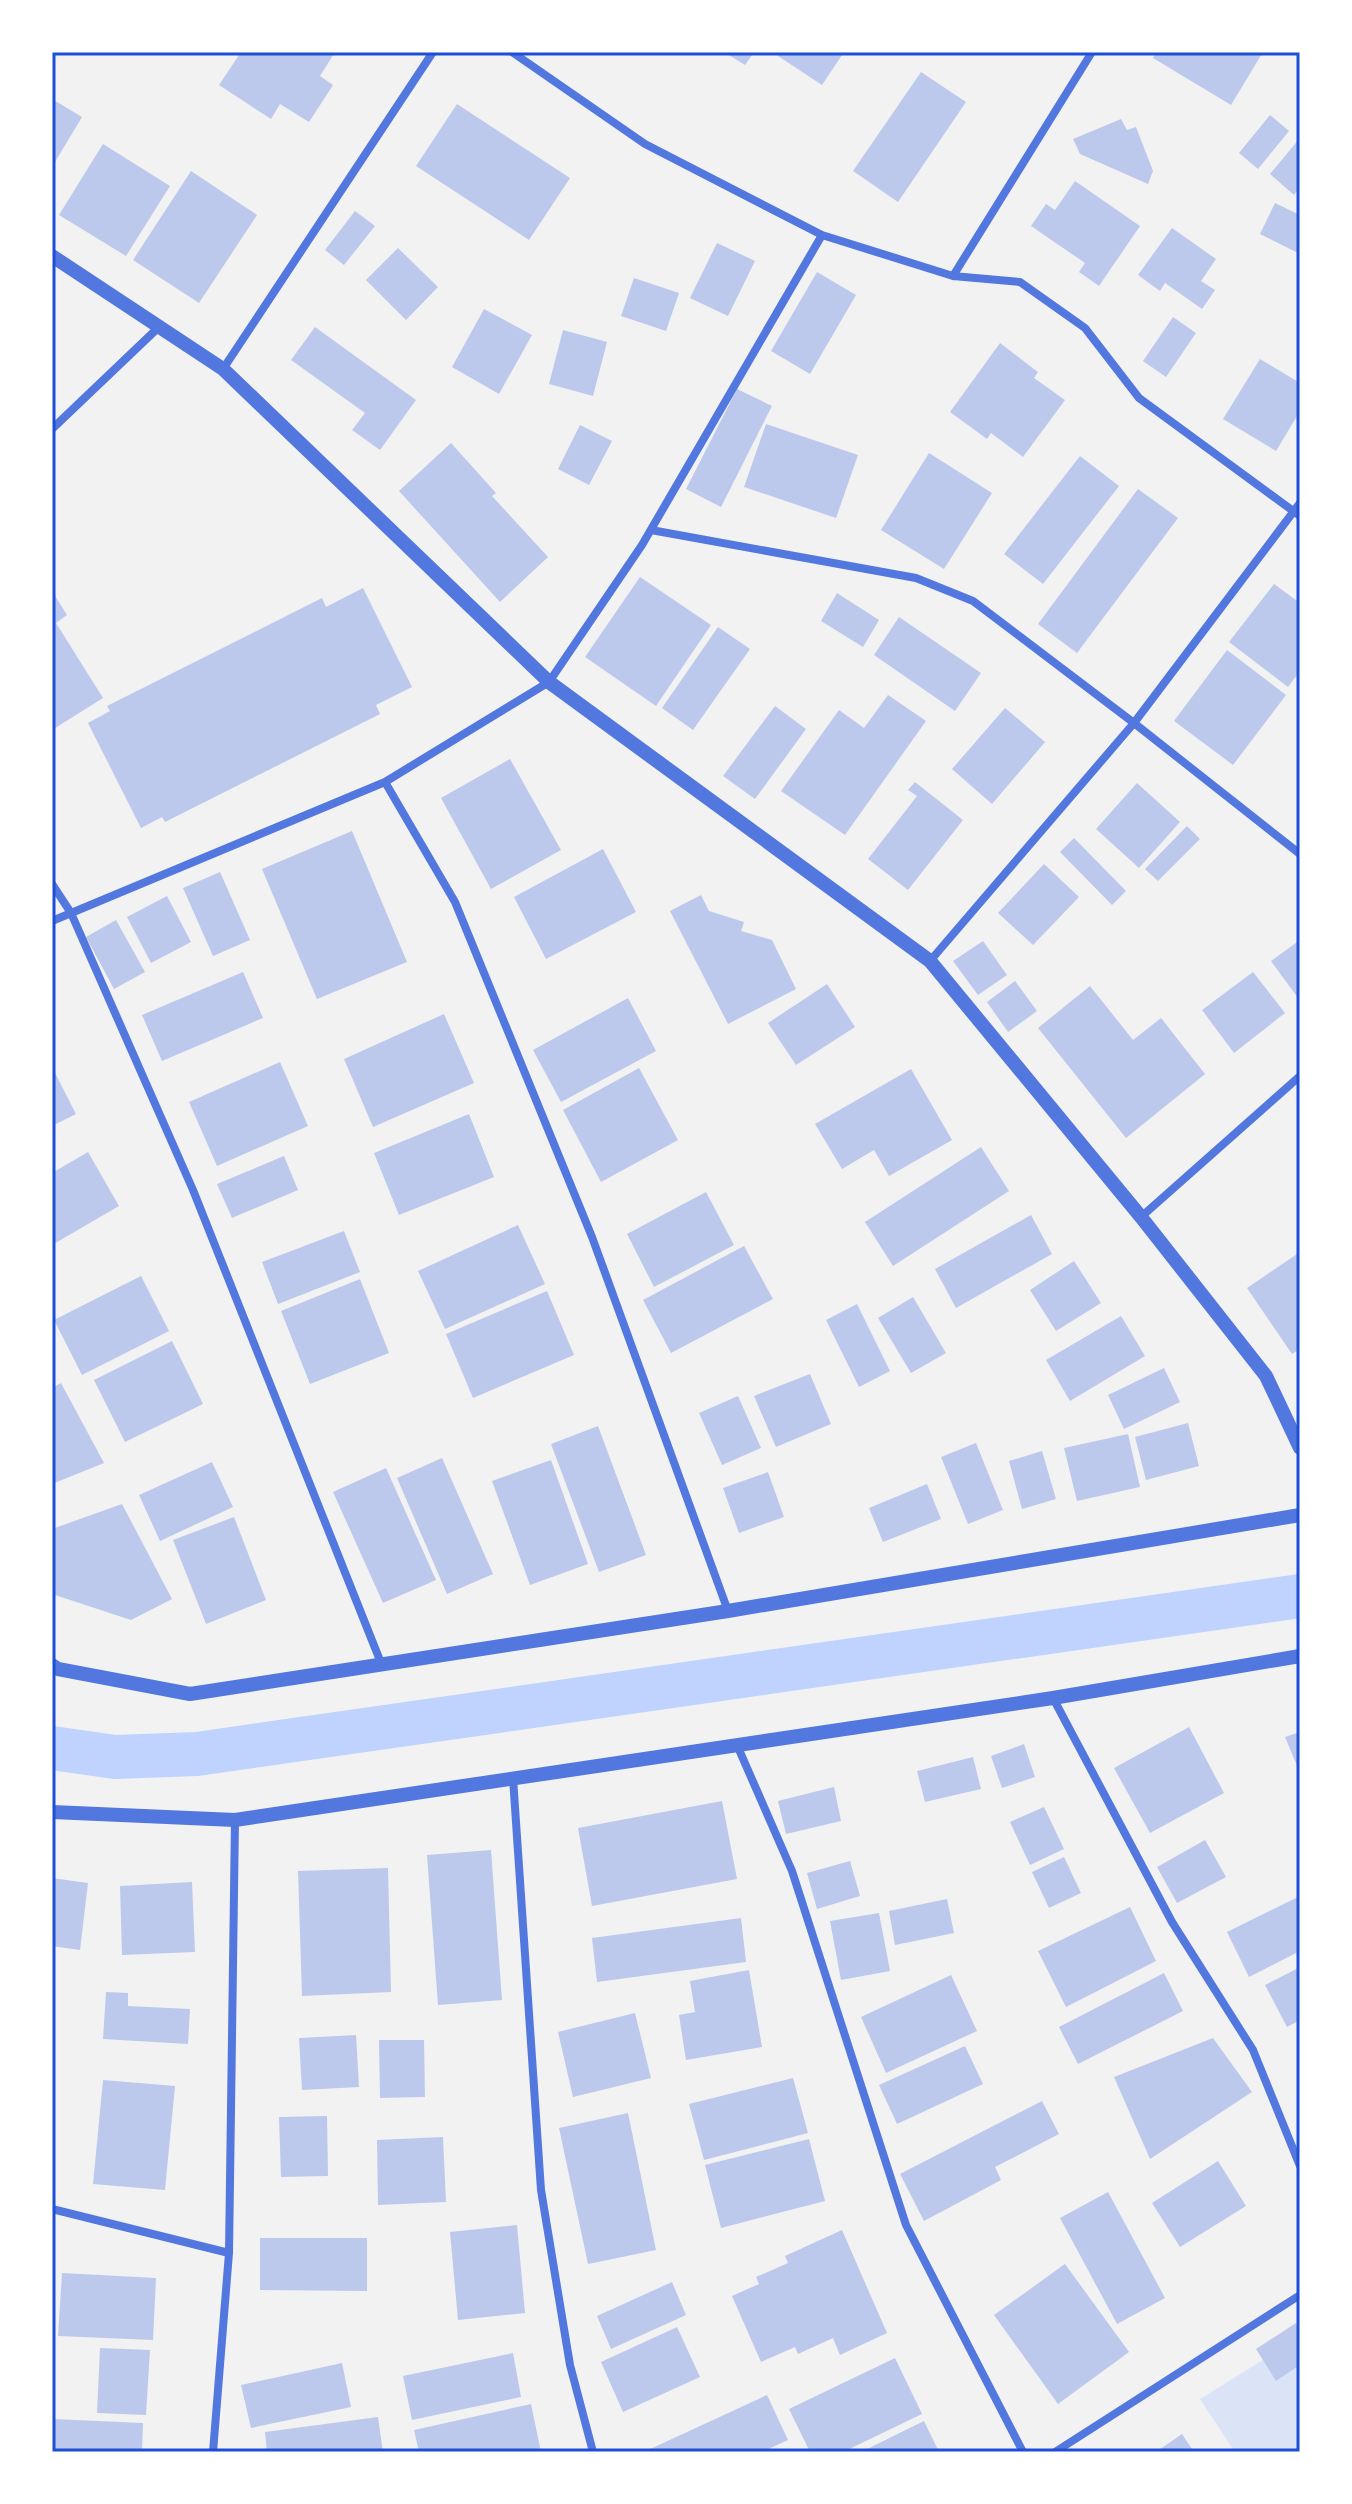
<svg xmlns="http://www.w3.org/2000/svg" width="1352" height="2504" font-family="Raleway,sans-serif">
<rect width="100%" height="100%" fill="#f2f2f2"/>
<path fill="#dbe4f7" d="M 1300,2337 L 1300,2452 L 1235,2452 L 1200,2399 Z"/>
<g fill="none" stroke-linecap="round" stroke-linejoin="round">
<path stroke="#bfd3fe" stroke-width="44" d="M 52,1748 L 115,1757 L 197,1754 L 1300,1596"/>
</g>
<path fill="#bdc9ec" d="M 241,52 L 335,52 L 320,76 L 333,85 L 309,122 L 280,104 L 271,119 L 219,85 Z
M 724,52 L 754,52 L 745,65 Z
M 780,52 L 844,52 L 822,85 L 778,56 Z
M 1157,52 L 1263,52 L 1231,105 L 1153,58 Z
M 921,72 L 966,102 L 898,202 L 853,171 Z
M 52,99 L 82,117 L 52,167 Z
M 457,104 L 570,178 L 529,240 L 416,166 Z
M 1270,115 L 1289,131 L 1258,169 L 1239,153 Z
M 1121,119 L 1127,130 L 1136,127 L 1153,171 L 1148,184 L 1080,154 L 1073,139 Z
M 1300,138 L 1300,187 L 1294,195 L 1270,174 Z
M 103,144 L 170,186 L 126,256 L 59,215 Z
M 191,171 L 257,215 L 199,303 L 133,260 Z
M 1075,181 L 1140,226 L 1099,286 L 1079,272 L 1085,263 L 1031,226 L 1046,204 L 1055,210 Z
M 1275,203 L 1300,215 L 1300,254 L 1260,234 Z
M 355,211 L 375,226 L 344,265 L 325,250 Z
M 1172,228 L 1216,259 L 1201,281 L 1215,290 L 1202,309 L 1165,283 L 1160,291 L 1138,275 Z
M 717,243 L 755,261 L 728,316 L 690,298 Z
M 398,248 L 438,287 L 406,320 L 366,280 Z
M 817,272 L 856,295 L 810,374 L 771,351 Z
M 634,278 L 679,293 L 666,331 L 621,316 Z
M 484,309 L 532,335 L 499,394 L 452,367 Z
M 1173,317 L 1196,333 L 1166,377 L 1143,361 Z
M 315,327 L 416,400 L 380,450 L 352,430 L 365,413 L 291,360 Z
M 563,330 L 607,342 L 593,396 L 549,384 Z
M 1000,343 L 1038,372 L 1034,378 L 1065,400 L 1023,457 L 991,433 L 987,439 L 950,412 Z
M 1260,359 L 1300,383 L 1300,411 L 1276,451 L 1223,419 Z
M 737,389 L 772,406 L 721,507 L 686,489 Z
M 766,424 L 858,455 L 836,518 L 744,487 Z
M 580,425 L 612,441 L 589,485 L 558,469 Z
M 451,443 L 496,493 L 492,496 L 548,557 L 500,602 L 399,491 Z
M 929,453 L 992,493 L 944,569 L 881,530 Z
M 1080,456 L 1119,486 L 1043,584 L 1004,554 Z
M 1138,489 L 1178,518 L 1077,653 L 1038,624 Z
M 640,577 L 711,625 L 656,706 L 585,657 Z
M 1274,584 L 1300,603 L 1300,671 L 1288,687 L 1229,642 Z
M 363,588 L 412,687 L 376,705 L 380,714 L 165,822 L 162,817 L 141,828 L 88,723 L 110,711 L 107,706 L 322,598 L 326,607 Z
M 52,591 L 67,615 L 56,623 L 103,698 L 52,730 Z
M 837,593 L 879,620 L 863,647 L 821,621 Z
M 899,617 L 981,673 L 955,711 L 874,655 Z
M 718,627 L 750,649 L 693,730 L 662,708 Z
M 1227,650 L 1286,695 L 1233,765 L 1174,721 Z
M 888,695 L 926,721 L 845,835 L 781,791 L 839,710 L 864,728 Z
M 775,706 L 806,729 L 755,799 L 723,776 Z
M 1005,708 L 1045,742 L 992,804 L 952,769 Z
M 510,759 L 561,850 L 491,889 L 441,798 Z
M 915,782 L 963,820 L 908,890 L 868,859 L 917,796 L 908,790 Z
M 1137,783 L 1180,822 L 1139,868 L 1096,829 Z
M 1187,826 L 1200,839 L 1158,881 L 1145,869 Z
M 352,831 L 407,962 L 317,999 L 262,869 Z
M 1074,838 L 1126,891 L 1112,905 L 1060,852 Z
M 603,849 L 636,912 L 546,959 L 514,897 Z
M 1044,864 L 1079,897 L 1033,945 L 998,913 Z
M 220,872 L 250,940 L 213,956 L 183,888 Z
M 701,895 L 709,911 L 744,922 L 741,931 L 772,940 L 796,989 L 728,1024 L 670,911 Z
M 167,896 L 191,942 L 151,963 L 127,917 Z
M 116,920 L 145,972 L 114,989 L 86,937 Z
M 1300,940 L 1300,996 L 1298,998 L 1271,961 Z
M 983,941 L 1007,975 L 978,995 L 953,961 Z
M 243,972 L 263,1018 L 162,1061 L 142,1015 Z
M 1253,972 L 1285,1013 L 1234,1053 L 1202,1010 Z
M 1015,981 L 1037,1011 L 1008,1032 L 987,1002 Z
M 827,984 L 855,1027 L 796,1065 L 768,1023 Z
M 1090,986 L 1133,1040 L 1161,1018 L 1205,1074 L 1126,1138 L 1038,1028 Z
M 628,998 L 656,1051 L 561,1102 L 533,1050 Z
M 444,1014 L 474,1083 L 373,1127 L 344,1059 Z
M 280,1062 L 308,1126 L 217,1166 L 189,1102 Z
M 52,1067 L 76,1114 L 52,1126 Z
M 639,1068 L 678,1140 L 601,1182 L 563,1110 Z
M 911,1069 L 952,1140 L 889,1176 L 874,1150 L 842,1169 L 815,1124 Z
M 469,1114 L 494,1177 L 399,1215 L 374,1153 Z
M 981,1147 L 1009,1191 L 893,1266 L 865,1222 Z
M 88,1152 L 119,1206 L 52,1245 L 52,1173 Z
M 284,1156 L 298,1190 L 232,1218 L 217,1184 Z
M 706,1192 L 734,1245 L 654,1287 L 627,1234 Z
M 1031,1215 L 1052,1254 L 956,1308 L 935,1269 Z
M 518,1225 L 545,1284 L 445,1329 L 418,1271 Z
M 344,1231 L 360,1272 L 278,1304 L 262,1262 Z
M 744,1246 L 773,1299 L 671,1353 L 643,1300 Z
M 1300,1252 L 1300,1349 L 1292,1354 L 1247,1288 Z
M 1074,1261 L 1101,1303 L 1056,1331 L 1030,1290 Z
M 141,1276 L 169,1331 L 82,1375 L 54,1320 Z
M 360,1279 L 389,1353 L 310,1384 L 281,1311 Z
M 547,1291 L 574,1355 L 473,1398 L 446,1334 Z
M 913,1297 L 946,1353 L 911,1373 L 878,1318 Z
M 857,1304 L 890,1371 L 859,1387 L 826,1320 Z
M 1121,1316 L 1145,1356 L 1070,1401 L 1046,1360 Z
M 172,1341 L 203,1404 L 125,1442 L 94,1380 Z
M 1164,1368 L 1180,1402 L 1124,1429 L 1108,1395 Z
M 810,1374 L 831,1424 L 776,1447 L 754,1396 Z
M 61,1383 L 104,1463 L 52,1484 L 52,1388 Z
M 738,1396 L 761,1448 L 722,1465 L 699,1413 Z
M 1188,1423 L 1199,1466 L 1146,1480 L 1135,1437 Z
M 598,1426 L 646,1555 L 599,1572 L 551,1444 Z
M 1128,1434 L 1140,1487 L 1077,1501 L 1064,1448 Z
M 976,1443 L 1003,1510 L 968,1524 L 941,1457 Z
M 1042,1451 L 1056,1499 L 1022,1509 L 1009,1461 Z
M 442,1458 L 493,1574 L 447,1594 L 397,1478 Z
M 551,1460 L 588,1564 L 530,1585 L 492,1481 Z
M 212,1462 L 233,1507 L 160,1541 L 139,1495 Z
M 386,1468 L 436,1580 L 383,1603 L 333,1492 Z
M 768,1472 L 784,1517 L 739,1533 L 723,1488 Z
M 927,1484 L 941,1519 L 883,1542 L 869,1508 Z
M 122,1504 L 172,1599 L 131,1620 L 52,1594 L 52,1529 Z
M 234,1517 L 266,1600 L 206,1624 L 173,1540 Z
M 1189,1727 L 1224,1793 L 1150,1833 L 1114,1768 Z
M 1300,1732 L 1300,1773 L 1285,1737 Z
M 1024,1744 L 1035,1777 L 1002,1788 L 991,1756 Z
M 973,1757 L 981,1789 L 925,1802 L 917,1771 Z
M 834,1787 L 841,1821 L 786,1834 L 778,1801 Z
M 722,1801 L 737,1879 L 592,1906 L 578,1828 Z
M 1044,1807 L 1064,1849 L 1030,1865 L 1010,1822 Z
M 1205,1840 L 1226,1877 L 1177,1903 L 1157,1867 Z
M 491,1850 L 502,2000 L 438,2005 L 427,1855 Z
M 1064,1857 L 1081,1893 L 1049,1908 L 1032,1872 Z
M 850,1861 L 860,1896 L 817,1909 L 807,1873 Z
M 388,1868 L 391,1992 L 302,1996 L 298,1871 Z
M 52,1878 L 88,1883 L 80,1950 L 52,1946 Z
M 192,1882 L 195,1952 L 122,1955 L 120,1886 Z
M 1300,1896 L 1300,1951 L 1249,1977 L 1227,1932 Z
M 947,1899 L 954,1933 L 895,1945 L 889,1911 Z
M 1130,1907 L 1156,1961 L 1066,2007 L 1038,1951 Z
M 879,1913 L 890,1971 L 841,1980 L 830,1921 Z
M 741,1918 L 746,1962 L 597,1982 L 592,1938 Z
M 1300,1967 L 1300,2020 L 1287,2027 L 1265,1985 Z
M 749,1970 L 762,2047 L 686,2060 L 679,2015 L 695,2012 L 690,1981 Z
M 1164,1973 L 1183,2011 L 1078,2064 L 1059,2027 Z
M 951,1975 L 977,2031 L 886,2073 L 861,2017 Z
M 106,1992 L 128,1993 L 128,2006 L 190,2009 L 188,2044 L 103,2039 Z
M 635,2013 L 651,2078 L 573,2097 L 558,2032 Z
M 356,2035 L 359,2087 L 302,2090 L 299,2038 Z
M 1213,2038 L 1252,2092 L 1150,2159 L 1114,2077 Z
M 379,2040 L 424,2040 L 425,2097 L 380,2098 Z
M 965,2046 L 983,2084 L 897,2124 L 879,2085 Z
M 793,2078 L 808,2133 L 704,2160 L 689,2104 Z
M 103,2080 L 175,2086 L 165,2190 L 93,2184 Z
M 1042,2101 L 1059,2134 L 995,2167 L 1001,2180 L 924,2221 L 900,2174 Z
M 628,2113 L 656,2250 L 588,2264 L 559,2128 Z
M 327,2116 L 328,2176 L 281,2177 L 279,2117 Z
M 443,2137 L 446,2202 L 378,2205 L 377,2140 Z
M 809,2139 L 825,2201 L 721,2228 L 705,2165 Z
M 1218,2161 L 1246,2206 L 1180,2247 L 1152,2203 Z
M 1108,2192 L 1165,2298 L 1117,2324 L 1060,2218 Z
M 517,2225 L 525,2313 L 458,2320 L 450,2232 Z
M 842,2230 L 887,2333 L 840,2355 L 833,2338 L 798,2354 L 795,2347 L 761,2362 L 732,2296 L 759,2284 L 756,2277 L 788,2263 L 785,2256 Z
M 260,2238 L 367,2238 L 367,2291 L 260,2290 Z
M 1065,2264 L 1129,2352 L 1058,2404 L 994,2315 Z
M 62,2273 L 156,2278 L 153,2340 L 58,2336 Z
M 672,2282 L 686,2315 L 611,2349 L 597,2316 Z
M 1296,2323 L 1300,2330 L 1300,2365 L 1276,2381 L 1256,2349 Z
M 677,2327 L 700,2377 L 623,2412 L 601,2362 Z
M 100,2348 L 150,2350 L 146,2415 L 97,2413 Z
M 513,2353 L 521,2397 L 412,2420 L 403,2376 Z
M 895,2358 L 922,2414 L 843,2452 L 810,2452 L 789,2409 Z
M 342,2363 L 351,2407 L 251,2428 L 241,2385 Z
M 767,2395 L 788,2440 L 762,2452 L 649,2452 L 648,2450 Z
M 531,2404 L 541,2452 L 419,2452 L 414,2430 Z
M 378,2417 L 383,2452 L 267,2452 L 265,2432 Z
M 52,2419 L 143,2423 L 142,2452 L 52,2452 Z
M 924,2421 L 939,2452 L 861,2452 Z
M 1182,2434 L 1194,2452 L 1156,2452 Z"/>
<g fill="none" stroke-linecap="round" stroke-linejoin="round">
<path stroke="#5277de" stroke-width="8" d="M 512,52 L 645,144 L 822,235 L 953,276 L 1020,282 L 1085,328 L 1139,398 L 1300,516
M 953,276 L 1092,52
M 223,369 L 433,52
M 52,429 L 160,326
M 651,530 L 916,578 L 973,601 L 1134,723 L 1300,854
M 385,782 L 455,902 L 592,1237 L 728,1611
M 52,884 L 71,913 L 193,1190 L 381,1663
M 52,921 L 385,782 L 549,682 L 642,545 L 822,235
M 930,961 L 1134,723 L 1300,503
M 1141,1217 L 1300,1076
M 1053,1698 L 1172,1922 L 1253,2050 L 1300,2166
M 737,1745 L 792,1871 L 906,2225 L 1023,2452
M 513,1778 L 541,2190 L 570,2365 L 593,2452
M 52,2209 L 229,2253
M 213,2452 L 229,2253 L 235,1820
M 1055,2452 L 1300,2295"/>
<path stroke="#5277de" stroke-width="14" d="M 52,256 L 223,369 L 549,682 L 930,961 L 1141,1217 L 1266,1376 L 1300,1448
M 52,1665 L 58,1669 L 190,1694 L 728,1611 L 1300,1515
M 52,1812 L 235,1820 L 1053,1698 L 1300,1656"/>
</g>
<rect width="1352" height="2504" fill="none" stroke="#ffffff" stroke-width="108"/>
<rect x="54" y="54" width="1244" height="2396" fill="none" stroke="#1d4ed8" stroke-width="3"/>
</svg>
